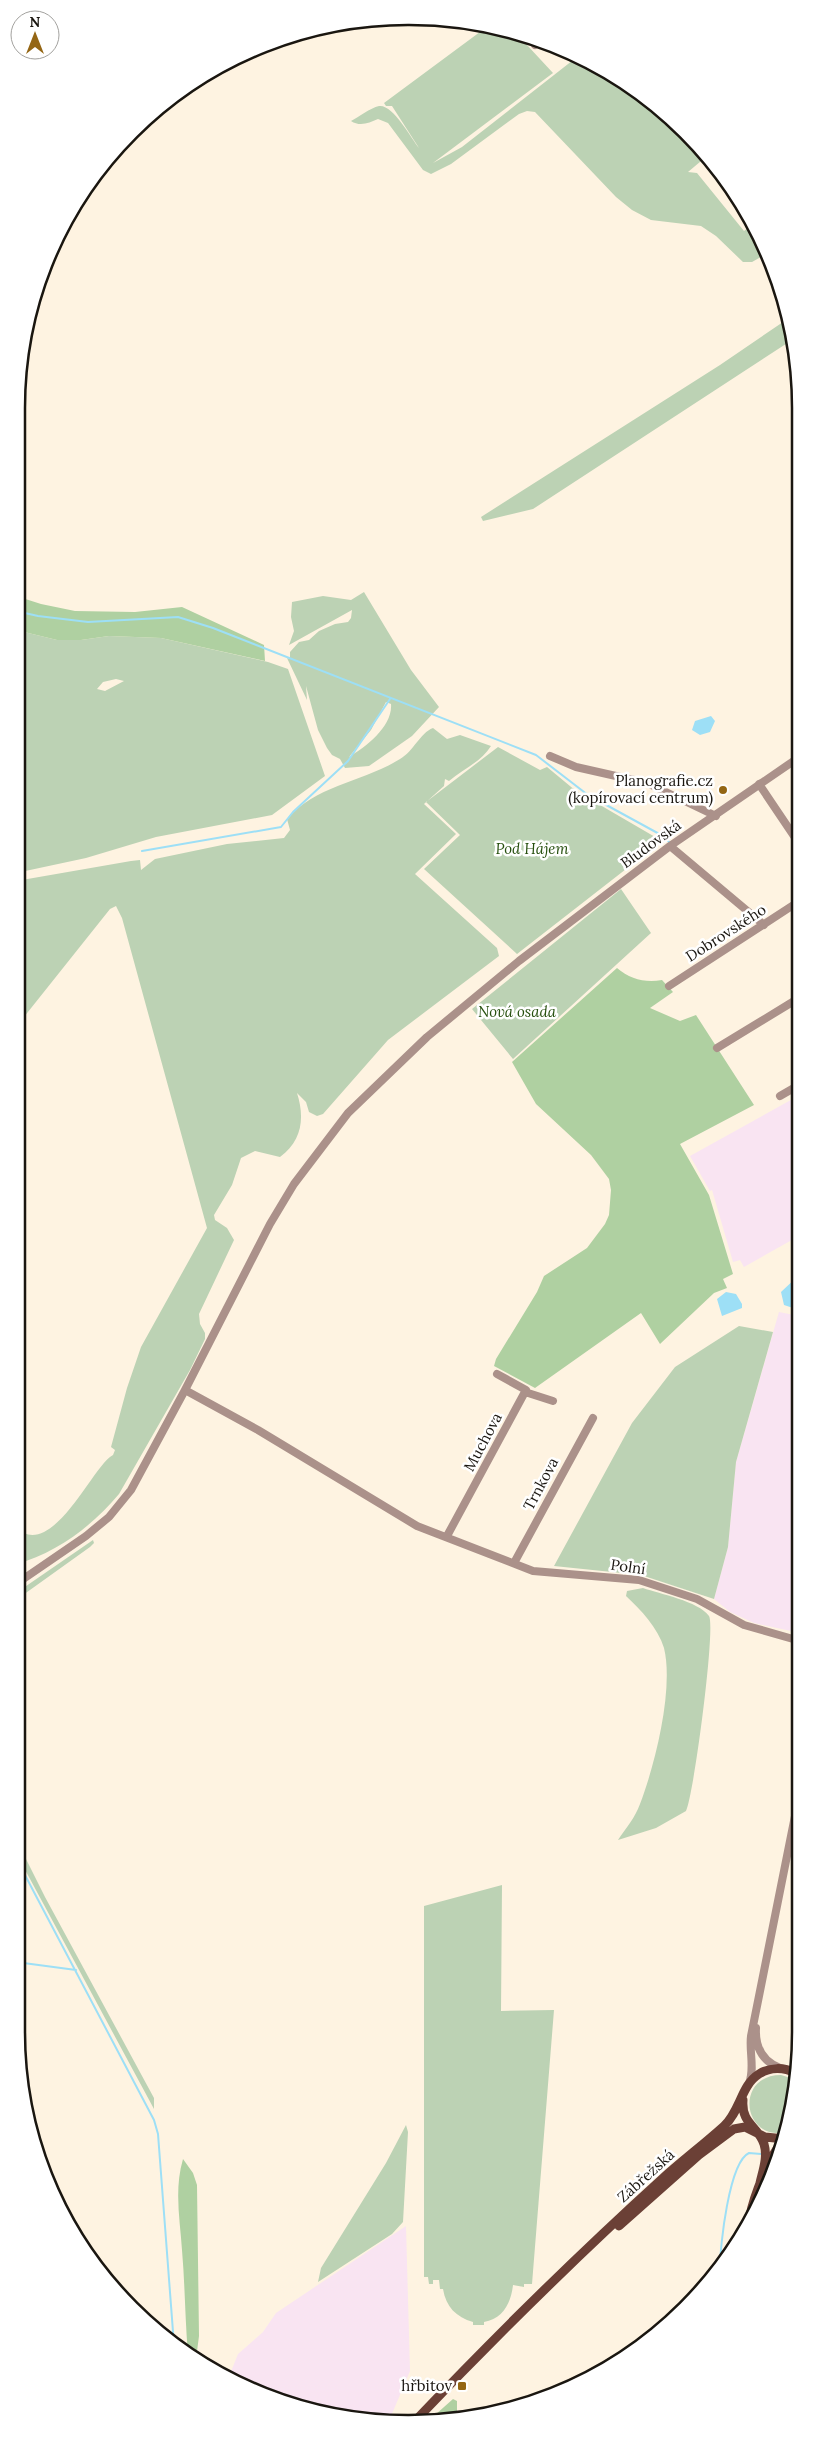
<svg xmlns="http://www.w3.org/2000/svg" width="817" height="2440" font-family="Lora,serif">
<rect width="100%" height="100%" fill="#fef3e1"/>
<path fill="#f9e4f2" d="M 798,1096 L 799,1236 L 744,1267 L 740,1260 L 733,1262 L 712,1190 L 710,1191 L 690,1156 Z
M 779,1312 L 799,1316 L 800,1633 L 754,1623 L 730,1612 L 714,1599 L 728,1547 L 736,1462 Z
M 406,2226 L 410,2371 L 389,2421 L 358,2420 L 235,2383 L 228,2379 L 238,2354 L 263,2332 L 276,2313 Z"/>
<path fill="#bcd2b4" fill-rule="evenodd" d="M 488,26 L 514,31 L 553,73 L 433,163 L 462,147 L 577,57 L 605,69 L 647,103 L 646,107 L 650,106 L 703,150 L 707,156 L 688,172 L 697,173 L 744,231 L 753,224 L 760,235 L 766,254 L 752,262 L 743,262 L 716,236 L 701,226 L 651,220 L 632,210 L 616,197 L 535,112 L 527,111 L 519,114 L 451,164 L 431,174 L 423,170 L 388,123 L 378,119 C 369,123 360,127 351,121 C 359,117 370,108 379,106 C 393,104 411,138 419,148 L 392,106 L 386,106 L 384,103 Z
M 786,320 L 792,340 L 533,509 L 483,521 L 481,517 L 720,365 Z
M 364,592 L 411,670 L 439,707 L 412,736 L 369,766 L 345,768 L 340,759 L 332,755 L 327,748 L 318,730 L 306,686 L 307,700 L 287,658 L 290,659 L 290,652 L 299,642 L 309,640 L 319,631 L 335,624 L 348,622 L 351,618 L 352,610 L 289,645 L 294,631 L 291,617 L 292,602 L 323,596 L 351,600 ZM 386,702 L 391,704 C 393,726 366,747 349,757 L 371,730 Z
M 16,630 L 57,640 L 81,640 L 109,636 L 161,638 L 268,662 L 288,669 L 325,776 L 272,815 L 156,837 L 86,858 L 16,873 ZM 116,679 L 124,681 L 105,691 L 97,689 L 103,682 Z
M 433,728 L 447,739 L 460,735 L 491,746 C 481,762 463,769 449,781 L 445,779 L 444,786 L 424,804 L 456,834 L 415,874 L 497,948 L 499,956 L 388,1040 L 323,1114 L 317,1116 L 309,1112 L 306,1102 L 297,1093 C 305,1118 302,1141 280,1157 L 255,1151 L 241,1158 L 232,1185 L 214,1215 L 215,1220 L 227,1228 L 234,1240 L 199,1314 L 200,1324 L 205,1333 L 205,1339 L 190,1370 L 119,1494 C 92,1526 57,1553 16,1564 L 16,1528 C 53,1561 92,1466 113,1455 L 115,1450 L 111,1447 L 127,1388 L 141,1347 L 207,1228 L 122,918 L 116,906 L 110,909 L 16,1027 L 16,881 L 131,861 L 140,860 L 141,870 L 155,859 L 227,844 L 284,838 L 290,830 L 287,819 C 316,785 363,782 400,759 C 413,752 420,733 433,728 Z
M 498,747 L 540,770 L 547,767 L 576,791 L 662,841 L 517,954 L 424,869 L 460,835 L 426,802 Z
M 621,889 L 651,933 L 513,1059 L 472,1009 Z
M 739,1326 L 773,1332 L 736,1462 L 728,1547 L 714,1599 L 641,1575 L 554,1566 L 632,1423 L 675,1367 Z
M 93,1540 L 94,1543 L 90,1547 L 16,1600 L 16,1593 Z
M 643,1588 C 660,1594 698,1601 709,1616 C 716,1626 694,1794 686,1811 L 656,1828 L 618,1840 C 626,1828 635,1818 640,1804 C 655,1765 674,1689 664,1648 C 658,1628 641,1610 626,1596 L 627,1591 Z
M 16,1839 L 45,1897 L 154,2098 L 154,2109 L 16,1853 Z
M 502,1885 L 501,2011 L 554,2010 L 532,2284 L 524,2284 L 524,2287 L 513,2285 C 511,2303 503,2319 484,2322 L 484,2325 L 473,2325 L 473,2322 C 456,2317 446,2307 443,2289 L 440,2289 L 439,2280 L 433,2280 L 433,2284 L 429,2284 L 428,2277 L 424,2277 L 424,1906 Z
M 781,2075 L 794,2079 L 788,2132 C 742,2143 734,2075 781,2075 Z
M 406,2125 L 408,2132 L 403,2222 L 392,2234 L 318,2282 L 321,2268 L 386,2163 Z"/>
<path fill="#afd0a1" d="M 16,596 L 41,604 L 75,611 L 135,612 L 182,607 L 264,645 L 265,661 L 161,638 L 109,636 L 81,640 L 57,640 L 16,630 Z
M 617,968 C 630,979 645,983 662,980 L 673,992 L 650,1008 L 680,1021 L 696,1015 L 754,1105 L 680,1144 L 709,1195 L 733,1274 L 723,1279 L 727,1288 L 714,1293 L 660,1344 L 641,1313 L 535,1388 L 494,1366 L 496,1359 L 537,1292 L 544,1276 L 587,1248 L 605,1224 L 609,1215 L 611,1190 L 609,1179 L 591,1155 L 536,1104 L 512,1062 Z
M 183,2159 L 193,2173 L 197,2185 L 199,2336 L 196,2359 L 188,2354 C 185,2319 185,2285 182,2250 C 180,2220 174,2190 183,2159 Z
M 453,2399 L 457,2401 L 457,2419 L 426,2423 Z"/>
<path fill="#9ddff6" d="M 711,716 L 715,721 L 710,732 L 700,735 L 692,730 L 695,721 Z
M 799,1275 L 799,1310 L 784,1305 L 781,1292 Z
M 726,1292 L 736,1294 L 742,1304 L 742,1308 L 722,1316 L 717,1299 Z"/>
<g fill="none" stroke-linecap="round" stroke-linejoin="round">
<path stroke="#9ddff6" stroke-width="2" d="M 16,611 L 38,616 L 88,622 L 178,617 L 213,628 L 536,755 L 588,795 L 663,836 L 670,843
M 142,851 L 281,827 L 293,812 L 348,761 L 390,699
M 16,1858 L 154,2120 L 158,2134 L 174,2345
M 16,1962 L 76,1970
M 720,2268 C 720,2246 729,2162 749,2153 L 761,2154"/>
<path stroke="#ab918a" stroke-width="8" d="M 535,45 L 539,42
M 550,756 L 576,767 L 647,783 L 716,816
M 759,784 L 798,842
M 670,846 L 764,925
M 669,986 L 798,902
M 717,1048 L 799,998
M 780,1096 L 799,1085
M 185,1390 L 258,1430 L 417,1526 L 533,1571 L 639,1580 L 697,1599 L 744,1625 L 800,1641
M 525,1392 L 553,1401
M 447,1536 L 526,1390 L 497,1374
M 514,1563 L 593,1418
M 16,1584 L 86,1536 L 109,1517 L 131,1490 L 185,1390 L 270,1224 L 294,1184 L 348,1113 L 427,1037 L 519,961 L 670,846 L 798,758
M 756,2028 C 755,2047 762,2061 780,2068
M 749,2083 C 755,2069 749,2051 751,2036 L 800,1791"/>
<path stroke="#6b4036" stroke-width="9" d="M 743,2100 C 741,2124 758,2126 764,2144 C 768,2157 763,2170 760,2183
M 750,2216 C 753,2199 770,2152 784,2141
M 619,2226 L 699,2155 L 734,2129 L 745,2127 L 765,2137 L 785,2139
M 414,2422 C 494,2338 577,2256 663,2178 C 683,2160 704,2144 724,2126 C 740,2112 741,2085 759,2074 C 770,2067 784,2067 795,2073"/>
</g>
<g fill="#946614" stroke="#fff" stroke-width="2">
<circle cx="723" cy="790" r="5"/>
<rect x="457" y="2381" width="10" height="10" rx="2.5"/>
</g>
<g text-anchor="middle" stroke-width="5" stroke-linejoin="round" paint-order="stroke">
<g font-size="15" fill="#1a1610" stroke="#fff" text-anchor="end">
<text x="713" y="786">Planografie.cz<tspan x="713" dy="17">(kopírovací centrum)</tspan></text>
<text x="452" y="2391">hřbitov</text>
</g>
<g font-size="15" fill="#1a1610" stroke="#fff">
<text transform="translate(651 844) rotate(-36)" y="5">Bludovská</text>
<text transform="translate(726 933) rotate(-33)" y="5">Dobrovského</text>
<text transform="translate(483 1442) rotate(-62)" y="5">Muchova</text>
<text transform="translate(541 1484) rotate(-62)" y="5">Trnkova</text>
<text transform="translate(628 1567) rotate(8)" y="5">Polní</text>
<text transform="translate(646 2176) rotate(-42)" y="5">Zábřežská</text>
</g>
<g font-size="15" font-style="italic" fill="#264f0e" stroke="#fff">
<text x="532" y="854">Pod Hájem</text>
<text x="517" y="1017">Nová osada</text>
</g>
</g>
<path d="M0 0H817V2440H0ZM408 25H409A383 383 0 0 1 792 408V2032A383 383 0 0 1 409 2415H408A383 383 0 0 1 25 2032V408A383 383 0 0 1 408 25Z" fill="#fff" fill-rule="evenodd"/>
<path fill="none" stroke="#1a1610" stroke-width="2.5" d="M408 25H409A383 383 0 0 1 792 408V2032A383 383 0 0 1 409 2415H408A383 383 0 0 1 25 2032V408A383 383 0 0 1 408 25Z"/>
<g transform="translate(35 35)"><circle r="24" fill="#ffffff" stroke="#a3a29f"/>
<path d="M0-4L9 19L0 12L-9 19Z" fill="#946614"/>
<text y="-8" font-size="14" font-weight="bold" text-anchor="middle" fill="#1a1610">N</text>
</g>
</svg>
